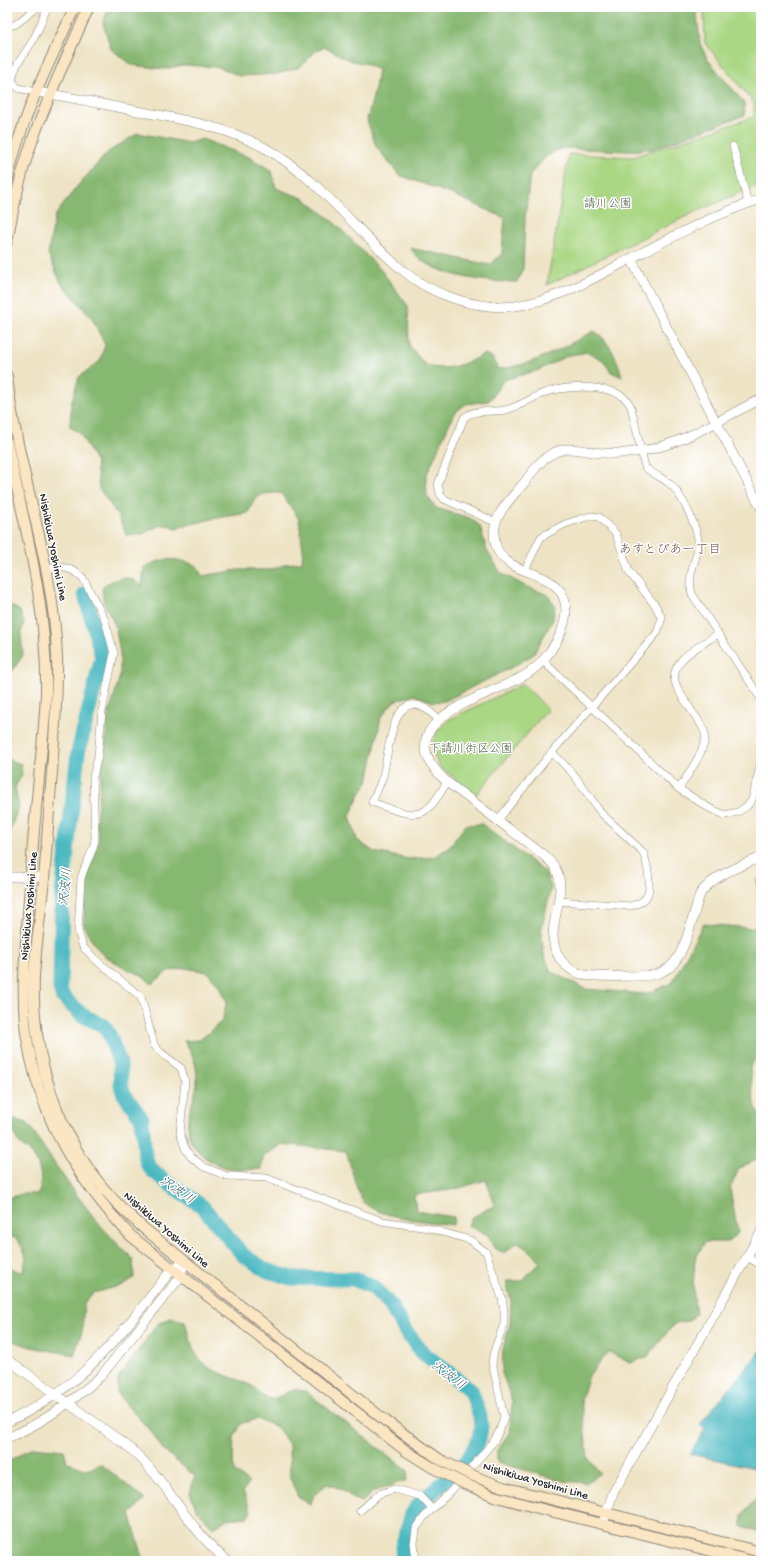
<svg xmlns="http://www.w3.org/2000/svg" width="768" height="1568" font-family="'Gochi Hand','Klee One',sans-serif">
<rect width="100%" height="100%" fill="#fff"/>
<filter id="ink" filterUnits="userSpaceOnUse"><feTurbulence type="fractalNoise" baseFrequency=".025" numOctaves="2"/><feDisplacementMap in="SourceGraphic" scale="8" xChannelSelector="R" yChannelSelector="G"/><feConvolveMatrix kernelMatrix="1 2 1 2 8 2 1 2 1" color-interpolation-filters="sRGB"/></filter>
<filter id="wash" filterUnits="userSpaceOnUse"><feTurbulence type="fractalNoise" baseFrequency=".012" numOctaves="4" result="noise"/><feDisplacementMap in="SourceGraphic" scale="16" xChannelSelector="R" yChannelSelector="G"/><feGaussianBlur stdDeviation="0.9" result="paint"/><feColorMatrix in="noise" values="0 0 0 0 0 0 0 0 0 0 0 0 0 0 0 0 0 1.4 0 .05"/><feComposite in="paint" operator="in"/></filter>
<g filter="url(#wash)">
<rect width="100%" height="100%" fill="#eee3c4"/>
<path fill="#aad784" stroke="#6a8158" d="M 706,7 L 761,7 L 761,184 L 695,212 L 547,285 L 569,154 L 633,157 L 754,117 L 754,103 L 705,43 L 704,10 Z
M 523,684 L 548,709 L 476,795 L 440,767 L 435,758 L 433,743 L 436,732 L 448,720 Z"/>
<path fill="#87b872" stroke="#59724e" d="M 109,7 L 701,7 L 697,14 L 700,44 L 708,60 L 744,103 L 745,115 L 652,149 L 627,151 L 562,148 L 547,156 L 530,174 L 525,218 L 523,269 L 517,282 C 486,282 446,278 420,259 C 417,257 413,251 410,248 L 490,265 L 502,253 L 505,218 L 454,195 L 399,175 L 376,146 L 367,120 L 375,89 L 378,70 L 367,64 L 352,61 L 324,47 L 316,51 L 300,67 L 277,74 L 240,76 L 218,67 L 184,65 L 164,69 L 132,65 L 111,49 L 103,23 Z
M 138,133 L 189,143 L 202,139 L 251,158 L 272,171 L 276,188 L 305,199 L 334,222 L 381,270 L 408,306 L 409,345 C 414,351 419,359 425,364 C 441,374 470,363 484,354 L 492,357 L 498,369 C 532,366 564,347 594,331 C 608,339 619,361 622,377 L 611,372 L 603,360 L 588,352 L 569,355 L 539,370 L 504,380 L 489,401 L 466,404 L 454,413 L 426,476 L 427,496 L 436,508 L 470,518 L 480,526 L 487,551 L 501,573 L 525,586 L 548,595 L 555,606 L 553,620 L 533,655 L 514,666 L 445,701 L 433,702 L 414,695 L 394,701 L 381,717 L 368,782 L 359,795 L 350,816 L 357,840 L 374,852 L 408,859 L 434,857 L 448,848 L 466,825 L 482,824 L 545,872 L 551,888 L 541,932 L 544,955 L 551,972 L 586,989 L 646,994 L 672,983 L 703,924 L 753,928 L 759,918 L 757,881 L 761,876 L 761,1052 L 750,1066 L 753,1098 L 761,1122 L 761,1158 L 739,1168 L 730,1189 L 738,1233 L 728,1242 L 705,1242 L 695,1259 L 693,1287 L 696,1314 L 689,1321 L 675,1323 L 647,1357 L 630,1363 L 609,1352 L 589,1375 L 581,1400 L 588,1458 L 600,1473 L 586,1483 L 563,1481 L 497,1462 L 497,1452 L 510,1431 L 512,1401 L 502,1373 L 503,1348 L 510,1324 L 511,1301 L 506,1281 L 522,1281 L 541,1261 L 518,1242 L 504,1253 L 494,1248 L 488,1235 L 468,1226 L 471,1218 L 495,1205 L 486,1180 L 456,1189 L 414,1195 L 416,1211 L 454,1217 L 453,1225 C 433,1222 373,1218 362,1200 C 355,1187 351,1165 346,1151 L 282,1144 L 263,1157 L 262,1169 C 252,1169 241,1171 232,1169 C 207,1164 185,1147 188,1120 C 189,1111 193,1102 195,1093 C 200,1075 195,1055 184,1041 L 200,1040 L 222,1021 L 227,1002 L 220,986 L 207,972 L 186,968 L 168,971 L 152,984 L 142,975 L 129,970 L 103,955 L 92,941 L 84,926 L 85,875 L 99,842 L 96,820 L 108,717 L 120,676 L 120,652 L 115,625 L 104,603 L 102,588 C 108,581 122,576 131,579 C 135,580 139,584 142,586 L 144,567 C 166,557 174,557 197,566 L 202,576 L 238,570 L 271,570 L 286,564 L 302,562 L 303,550 L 299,519 L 281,493 C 261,493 256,493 248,513 L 212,519 L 176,528 C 160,520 154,530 139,535 C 136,536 130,535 126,535 L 118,515 L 99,489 L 96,462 L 80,433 L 70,427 L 71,404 L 79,377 L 100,361 L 105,345 L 92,318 L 61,283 L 48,254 L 55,216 L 75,189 L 108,152 Z
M 7,603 L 20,611 L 24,623 L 21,635 L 23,655 L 7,679 Z
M 7,759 L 21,764 L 22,775 L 15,787 L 19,807 L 7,839 Z
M 12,1119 L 27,1123 C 60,1171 90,1220 133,1259 L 134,1278 L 123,1285 L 93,1293 L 84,1303 L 82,1332 L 74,1355 L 31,1347 L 7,1339 L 7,1266 L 22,1273 C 29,1256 25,1251 15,1237 L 7,1238 L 7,1196 L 9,1198 L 22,1194 L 38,1194 C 44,1182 40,1163 31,1153 C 27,1149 22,1147 19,1143 C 14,1135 12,1128 12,1119 Z
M 171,1318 L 185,1321 C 198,1374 205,1365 250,1385 C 256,1387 260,1396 267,1398 C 277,1401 284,1392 293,1390 C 296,1389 301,1391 305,1391 L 408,1471 L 407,1480 L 373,1492 L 362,1502 L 354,1499 L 341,1489 L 327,1484 L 314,1496 L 310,1504 L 298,1497 L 290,1478 L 289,1444 L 277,1427 L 258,1419 L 242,1423 L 234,1437 L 233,1459 L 234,1471 L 249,1483 L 243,1491 L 251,1512 L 247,1517 L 227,1519 L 214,1528 L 197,1510 L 190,1493 L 195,1476 L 164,1451 L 151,1431 L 129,1408 L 117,1392 L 119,1377 L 157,1324 Z
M 33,1447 L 64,1450 L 67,1462 L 87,1470 L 101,1464 L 145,1500 L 130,1514 L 144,1561 L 7,1561 L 7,1462 Z
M 761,1476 L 761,1532 L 742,1527 L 742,1516 L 759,1494 Z"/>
<path fill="#49b8c1" stroke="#3a7276" d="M 761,1350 L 761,1438 L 755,1468 L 690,1454 L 705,1429 L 700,1424 Z"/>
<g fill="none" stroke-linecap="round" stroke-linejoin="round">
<path stroke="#49b8c1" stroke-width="15" d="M 85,594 L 102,657 L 78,753 L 62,896 L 60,987 L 62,996 L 82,1015 L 104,1026 L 109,1034 L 120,1064 L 121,1086 L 124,1094 L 142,1119 L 145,1156 L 148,1165 L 154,1172 L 169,1184 L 202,1206 L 243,1255 L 266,1270 L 291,1278 L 354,1279 L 373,1287 L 390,1305 L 406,1332 L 423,1353 L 471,1390 L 480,1416 L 481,1427 L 479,1439 L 467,1461 L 420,1503 L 412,1514 L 402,1547 L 403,1561"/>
</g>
</g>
<g filter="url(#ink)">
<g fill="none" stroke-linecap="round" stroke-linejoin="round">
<defs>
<path id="minor" d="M 7,27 L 16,24 L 38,7
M 36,92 L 18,88 L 12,81 C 14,64 24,56 32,42 C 38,31 43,19 47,7
M 733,146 L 748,203
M 495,522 L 444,499 L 440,494 L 438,484 L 464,418 C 475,408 490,413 505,410 C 519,407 531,398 544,393 C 566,385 621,382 631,407 L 645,467 C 653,475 662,477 670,484 C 681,493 701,533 698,547 C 695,566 687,574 692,594 L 761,699
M 48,569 C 63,566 71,567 83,578 L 105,620 L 114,653 L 102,711 L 98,756 L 93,777 L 95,839 C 93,854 84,865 81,879 L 78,931 L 83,947 L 97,961 L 141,997 L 154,1045 L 160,1052 L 181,1068 L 185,1081 L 180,1133 L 185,1148 L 191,1157 L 204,1167 L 227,1176 L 266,1178 L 382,1221 L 428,1228 L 470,1240 L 486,1252 L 502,1298 L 504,1311 L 504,1324 L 494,1351 L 492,1362 L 504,1417 L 500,1430 L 494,1441 L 451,1491 L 424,1517 L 416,1529 L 414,1543 L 416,1561
M 543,661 L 679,789 L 709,808 L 725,815 L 738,812 L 747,806 L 752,800 L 761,762
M 438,719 C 393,674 390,747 383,776 C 380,785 376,793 372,802 C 386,807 413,820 426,810 C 435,804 441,791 447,782
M 552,752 L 575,776 L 601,813 L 643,852 C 647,862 652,886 647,896 C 644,902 637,904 631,906 L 558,901
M 679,789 C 687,775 707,749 705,734 C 703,725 696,717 691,710 C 687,703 681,696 678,689 C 663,662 699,647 718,634
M 498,820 L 552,752 L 657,633 L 662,618 L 655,605 L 629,572 L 616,534 L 599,517 L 590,516 L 565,524 L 541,537 L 525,570
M 747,1257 L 761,1265
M 360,1511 L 379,1494 L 394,1489 L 420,1496 L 432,1509"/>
<path id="tertiary" d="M 36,92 C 68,96 100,104 132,110 C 178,119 223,125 265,148 C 319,178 355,230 401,269 C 431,295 476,310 515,306 C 558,300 594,278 632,258 C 674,236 715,214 761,199
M 631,259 L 761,508
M 761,399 C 721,418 685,444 641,451 C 625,454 609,454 593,452 C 584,451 571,447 562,450 C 556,451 549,455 544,459 C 536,466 530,475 524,483 C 508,502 488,519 496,546 C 498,552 502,558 508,562 C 520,571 536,573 549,581 C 576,598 566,629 551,650 C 543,662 532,672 520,678 C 480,699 382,723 447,782 L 541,853 C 545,857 551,861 554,866 C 572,893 542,927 558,955 C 563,965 573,972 584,975 C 597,977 644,977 657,974 C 661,973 666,969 670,967 C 686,953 693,914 700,894 C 714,874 740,867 761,857
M 7,877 L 44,877
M 7,1359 L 130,1448 C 168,1481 188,1530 228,1561
M 7,1422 C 84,1387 121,1334 172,1269 L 179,1265
M 7,1438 C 42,1424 73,1401 101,1376 L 181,1276 L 184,1261
M 604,1520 L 613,1493 L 761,1232"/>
<path id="secondary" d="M 7,182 C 20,120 49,63 75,7
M 7,242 C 13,208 20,175 32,142 C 48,96 69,52 89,7
M 7,376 C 17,471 54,561 57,657 C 58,695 54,734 52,773 C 49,808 47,844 44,879 C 41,912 36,945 34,977 C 31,1056 59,1141 113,1199 C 122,1209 132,1217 142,1227 L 387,1422 L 439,1459
M 7,442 C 24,524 48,608 46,692 C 45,724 41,756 38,788 C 33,835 30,882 27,929 C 24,967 21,1007 28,1045 C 43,1123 77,1179 131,1236 L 406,1451 L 433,1468
M 471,1475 L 503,1487 L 761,1552
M 465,1484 L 494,1496 L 542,1509 L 752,1561"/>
</defs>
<use href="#minor" stroke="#8c8778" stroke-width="8"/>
<use href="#tertiary" stroke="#8c8778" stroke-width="10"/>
<use href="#secondary" stroke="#8c8778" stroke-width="12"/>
<use href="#minor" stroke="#fff" stroke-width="7"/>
<use href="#tertiary" stroke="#fff" stroke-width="9"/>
<use href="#secondary" stroke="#fbe6c4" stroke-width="10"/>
<defs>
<path id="secondary-bridge" d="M 439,1459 L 471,1475
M 433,1468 L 465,1484"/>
</defs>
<use href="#secondary-bridge" stroke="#8c8778" stroke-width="12" stroke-linecap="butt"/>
<use href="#secondary-bridge" stroke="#fbe6c4" stroke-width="10"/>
</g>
</g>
<g text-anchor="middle" stroke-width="3" stroke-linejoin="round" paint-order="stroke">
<g font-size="12" fill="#515f46" stroke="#fff">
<text x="608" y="207">請川公園</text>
<text x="471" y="752">下請川街区公園</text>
</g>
<g font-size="12" fill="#2b2b2b" stroke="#fff">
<text transform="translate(54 547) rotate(79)" y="4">Nishikiwa Yoshimi Line</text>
<text transform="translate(28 906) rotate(-85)" y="4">Nishikiwa Yoshimi Line</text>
<text transform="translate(167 1229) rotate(41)" y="4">Nishikiwa Yoshimi Line</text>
<text transform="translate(536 1480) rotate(16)" y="4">Nishikiwa Yoshimi Line</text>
</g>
<g font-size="13" fill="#6f5349" stroke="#fff">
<text x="670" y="553">あすとぴあ一丁目</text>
</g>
<g font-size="13" font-style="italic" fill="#376367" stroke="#fff">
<text transform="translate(64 887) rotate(-85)" y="5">沢波川</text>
<text transform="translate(178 1189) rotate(35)" y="5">沢波川</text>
<text transform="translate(449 1374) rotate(37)" y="5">沢波川</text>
</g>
</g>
<rect width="768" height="1568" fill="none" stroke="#fff" stroke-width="24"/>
</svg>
